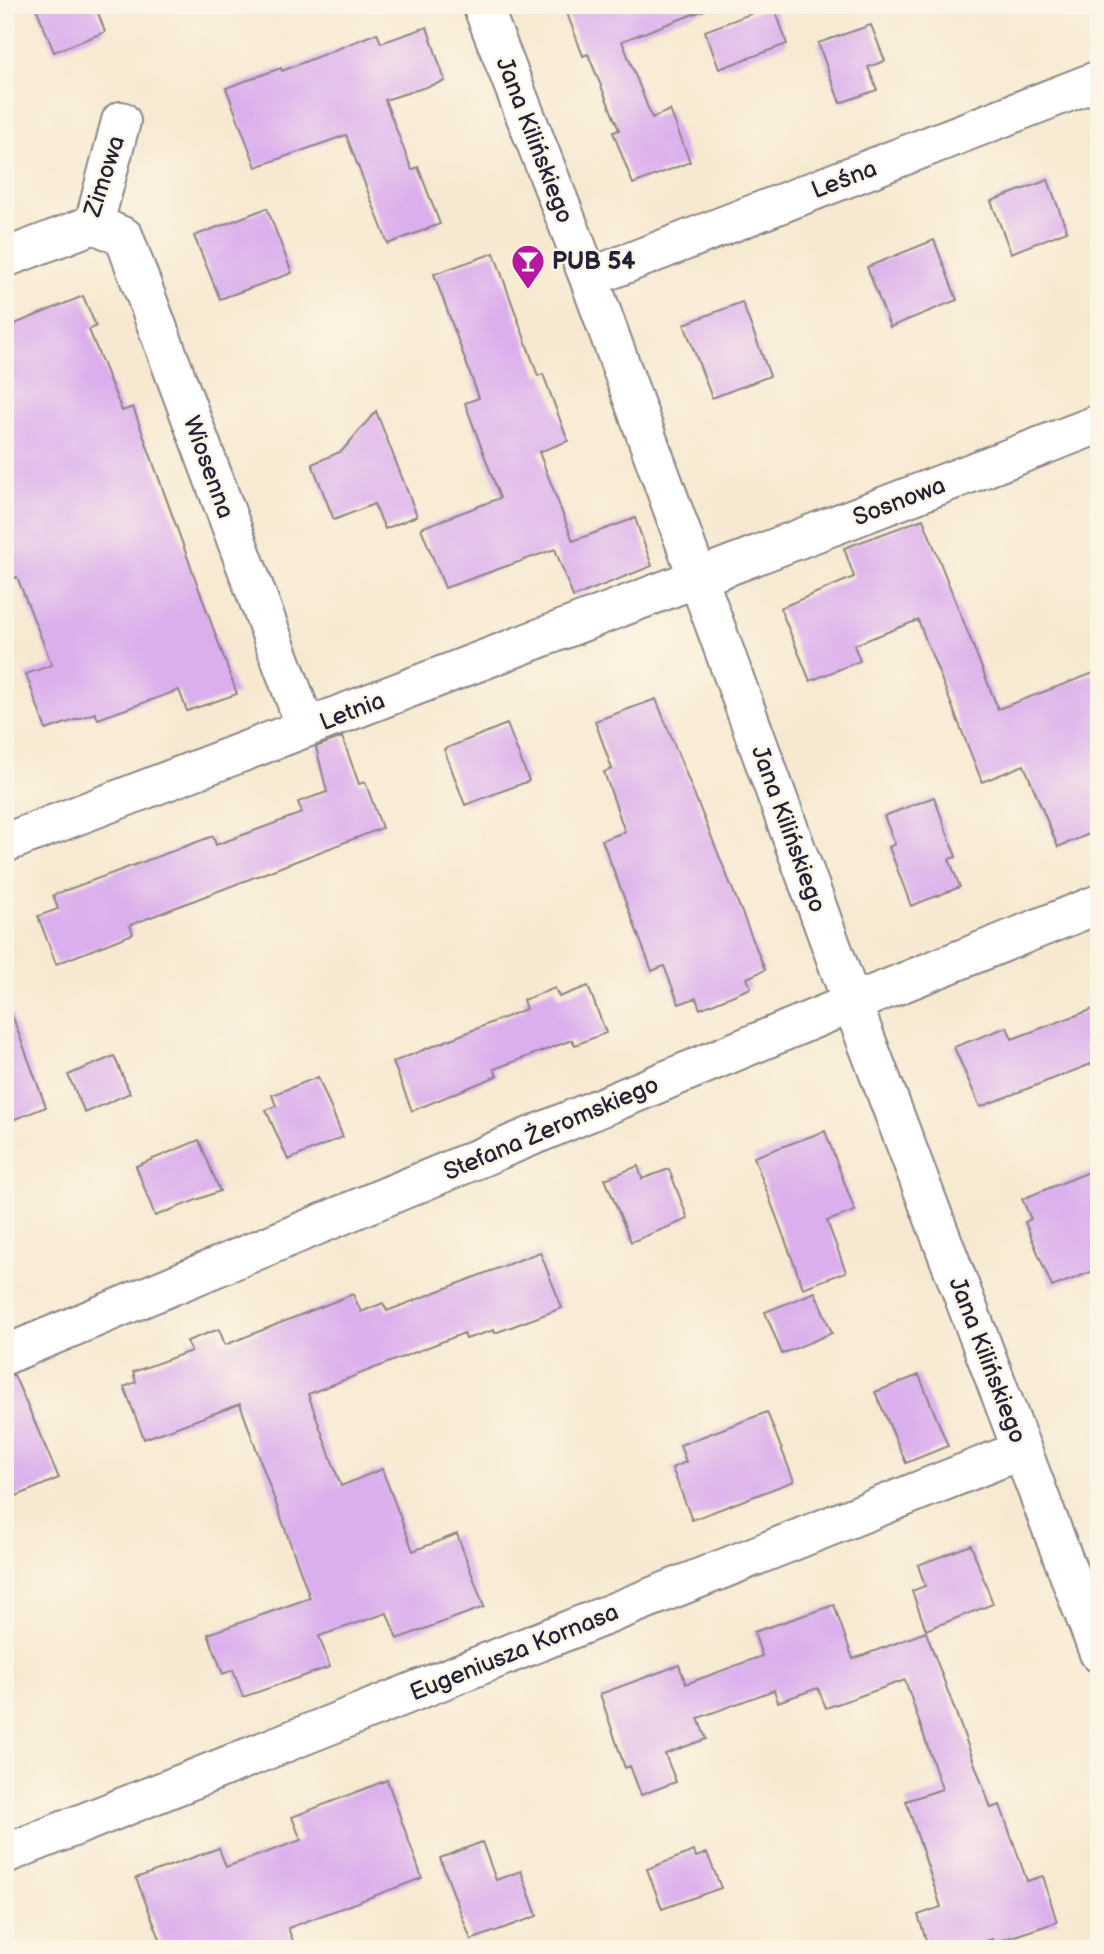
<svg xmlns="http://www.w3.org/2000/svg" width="1104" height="1954" font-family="'Balsamiq Sans',sans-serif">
<rect width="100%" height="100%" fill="#fcf5e5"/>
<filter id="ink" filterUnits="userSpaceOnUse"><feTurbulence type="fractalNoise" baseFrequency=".0143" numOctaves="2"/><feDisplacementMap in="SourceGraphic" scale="14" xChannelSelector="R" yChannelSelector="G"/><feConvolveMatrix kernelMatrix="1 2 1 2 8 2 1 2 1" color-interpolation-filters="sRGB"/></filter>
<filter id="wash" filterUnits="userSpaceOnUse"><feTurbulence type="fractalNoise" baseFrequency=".00686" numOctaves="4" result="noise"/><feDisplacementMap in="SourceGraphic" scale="28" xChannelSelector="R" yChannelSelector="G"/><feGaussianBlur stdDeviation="1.57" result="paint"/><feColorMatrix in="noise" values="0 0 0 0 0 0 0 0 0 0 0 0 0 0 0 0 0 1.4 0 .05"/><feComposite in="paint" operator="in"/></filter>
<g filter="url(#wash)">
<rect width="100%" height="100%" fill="#f7e9d1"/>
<g id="blocks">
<path fill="#dbafed" d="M 35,5 L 95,5 L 105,32 L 54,52 Z
M 564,5 L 707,5 L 707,9 L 622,41 L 652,118 L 670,110 L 690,162 L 633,184 L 613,132 L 619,130 L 588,54 L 583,56 Z
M 774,5 L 787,44 L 719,69 L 705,31 Z
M 871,25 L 885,61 L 868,67 L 877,90 L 840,103 L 818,43 Z
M 427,27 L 445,81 L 385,100 L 412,170 L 418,167 L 440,224 L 388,244 L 346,135 L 256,167 L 226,88 L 281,68 L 282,71 L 377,33 L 381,43 Z
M 1048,180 L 1067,231 L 1011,253 L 991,201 Z
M 267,208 L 292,273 L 220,299 L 194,236 Z
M 934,240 L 957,300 L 890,327 L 867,267 Z
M 494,253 L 538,376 L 543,374 L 568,441 L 539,452 L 573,541 L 635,518 L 652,566 L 573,597 L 555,549 L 445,588 L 421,528 L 500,498 L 465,403 L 479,398 L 434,274 Z
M 83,296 L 96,326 L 89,330 L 122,411 L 133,407 L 237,694 L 187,711 L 179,690 L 98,719 L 95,713 L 46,730 L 26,674 L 52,665 L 17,577 L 5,582 L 5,328 Z
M 742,302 L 770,376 L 712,398 L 684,324 Z
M 376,411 L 417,516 L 385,529 L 374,504 L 334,520 L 312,464 L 342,451 Z
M 923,519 L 998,709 L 1099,671 L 1099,830 L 1058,847 L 1024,765 L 982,782 L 918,620 L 854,645 L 860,661 L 810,681 L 780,608 L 854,577 L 844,548 Z
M 656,699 L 765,970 L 747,978 L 751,988 L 700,1009 L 696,998 L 679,1004 L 664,966 L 652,971 L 602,840 L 625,832 L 604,772 L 612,769 L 595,721 Z
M 507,724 L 529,781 L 465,805 L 444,749 Z
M 342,737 L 359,784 L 365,782 L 382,828 L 130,925 L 133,934 L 56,964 L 38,916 L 58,909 L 53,895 L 213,836 L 216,845 L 302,813 L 298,802 L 327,792 L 316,747 Z
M 934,797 L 956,857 L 949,859 L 960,887 L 911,906 L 889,847 L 895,844 L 884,816 Z
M 588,986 L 606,1033 L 575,1045 L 572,1040 L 494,1069 L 497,1076 L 412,1111 L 393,1062 L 526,1009 L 523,1000 L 555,988 L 559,997 Z
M 9,1007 L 46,1107 L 5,1123 L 5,1008 Z
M 1099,1007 L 1099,1061 L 980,1107 L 954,1047 L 1007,1027 L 1012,1039 Z
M 114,1056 L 130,1093 L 85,1113 L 68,1075 Z
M 318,1077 L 343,1137 L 288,1160 L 266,1110 L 276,1106 L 272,1095 Z
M 825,1131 L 855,1211 L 827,1221 L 846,1272 L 803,1288 L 754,1157 Z
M 199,1140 L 220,1191 L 155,1216 L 136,1166 Z
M 638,1166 L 642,1179 L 669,1169 L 688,1219 L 631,1242 L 605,1179 Z
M 1099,1168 L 1099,1269 L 1052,1287 L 1025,1222 L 1031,1219 L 1022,1199 Z
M 540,1252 L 562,1308 L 495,1333 L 494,1330 L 466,1339 L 464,1333 L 308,1394 L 341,1486 L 382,1469 L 413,1551 L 457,1534 L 484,1607 L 397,1639 L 387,1613 L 319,1636 L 330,1667 L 243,1697 L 233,1670 L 223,1674 L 208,1634 L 310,1598 L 240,1404 L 144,1439 L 124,1387 L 136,1382 L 133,1372 L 191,1351 L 187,1341 L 219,1329 L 225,1345 L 353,1294 L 361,1312 L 383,1303 L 387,1311 Z
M 815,1292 L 832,1333 L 782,1354 L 765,1312 Z
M 14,1375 L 59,1478 L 5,1501 L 5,1376 Z
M 919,1375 L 948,1446 L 906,1463 L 875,1392 Z
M 767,1412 L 794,1481 L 692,1520 L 672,1468 L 686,1462 L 680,1445 Z
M 971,1545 L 993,1604 L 926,1630 L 912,1591 L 925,1586 L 918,1565 Z
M 834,1605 L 853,1659 L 926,1632 L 991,1808 L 1000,1805 L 1027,1881 L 1043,1876 L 1057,1922 L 993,1943 L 992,1939 L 961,1949 L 929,1949 L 918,1915 L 941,1907 L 906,1801 L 942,1789 L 905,1680 L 826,1708 L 818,1688 L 778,1702 L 774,1690 L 698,1718 L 706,1739 L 665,1754 L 676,1782 L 641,1795 L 630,1766 L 625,1768 L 600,1694 L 679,1665 L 686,1684 L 762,1656 L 754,1632 Z
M 387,1780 L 422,1878 L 288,1928 L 296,1949 L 164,1949 L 136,1878 L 219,1848 L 226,1867 L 301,1840 L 292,1817 Z
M 482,1842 L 496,1880 L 521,1871 L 537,1916 L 471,1940 L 440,1858 Z
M 694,1851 L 696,1857 L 707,1853 L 721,1888 L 662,1909 L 647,1869 Z"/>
</g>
</g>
<g filter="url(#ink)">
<use href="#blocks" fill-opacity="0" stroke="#8c8686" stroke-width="2"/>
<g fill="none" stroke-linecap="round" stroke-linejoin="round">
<defs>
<path id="street" d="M 482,5 L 589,278 L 852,1003 L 1099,1653
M 94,224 L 124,237 L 306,728
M 5,258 L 94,224 L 121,121
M 589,278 L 1099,80
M 5,843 L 1099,424
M 5,1355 L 852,1003 L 1099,904
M 5,1854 L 1022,1450"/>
</defs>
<use href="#street" stroke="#8c8686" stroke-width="42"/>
<use href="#street" stroke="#fff" stroke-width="38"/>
</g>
</g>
<defs>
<symbol id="bar-pin" viewBox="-11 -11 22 30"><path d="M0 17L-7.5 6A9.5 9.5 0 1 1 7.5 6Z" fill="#b5179e" stroke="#fcf5e5"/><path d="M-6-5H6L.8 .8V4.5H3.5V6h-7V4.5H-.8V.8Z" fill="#fff"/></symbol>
</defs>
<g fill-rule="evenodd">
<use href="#bar-pin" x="509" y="242" width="38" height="52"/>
</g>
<g text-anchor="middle" stroke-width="5" stroke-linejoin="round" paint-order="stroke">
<g font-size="24" fill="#22223b" stroke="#fcf5e5">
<text transform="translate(535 140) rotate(69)" y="8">Jana Kilińskiego</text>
<text transform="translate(104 176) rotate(-72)" y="8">Zimowa</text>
<text transform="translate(844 179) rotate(-21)" y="8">Leśna</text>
<text transform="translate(209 467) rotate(70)" y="8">Wiosenna</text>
<text transform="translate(899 501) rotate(-21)" y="8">Sosnowa</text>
<text transform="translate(352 711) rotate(-21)" y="8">Letnia</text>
<text transform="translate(789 829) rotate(70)" y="8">Jana Kilińskiego</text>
<text transform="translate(551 1128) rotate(-23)" y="8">Stefana Żeromskiego</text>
<text transform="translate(988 1360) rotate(69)" y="8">Jana Kilińskiego</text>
<text transform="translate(514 1652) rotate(-22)" y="8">Eugeniusza Kornasa</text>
</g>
<g font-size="24" font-weight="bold" fill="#22223b" stroke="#fcf5e5" text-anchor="start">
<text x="552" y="269">PUB 54</text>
</g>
</g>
<rect width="1104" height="1954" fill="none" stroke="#fcf5e5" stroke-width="28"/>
</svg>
